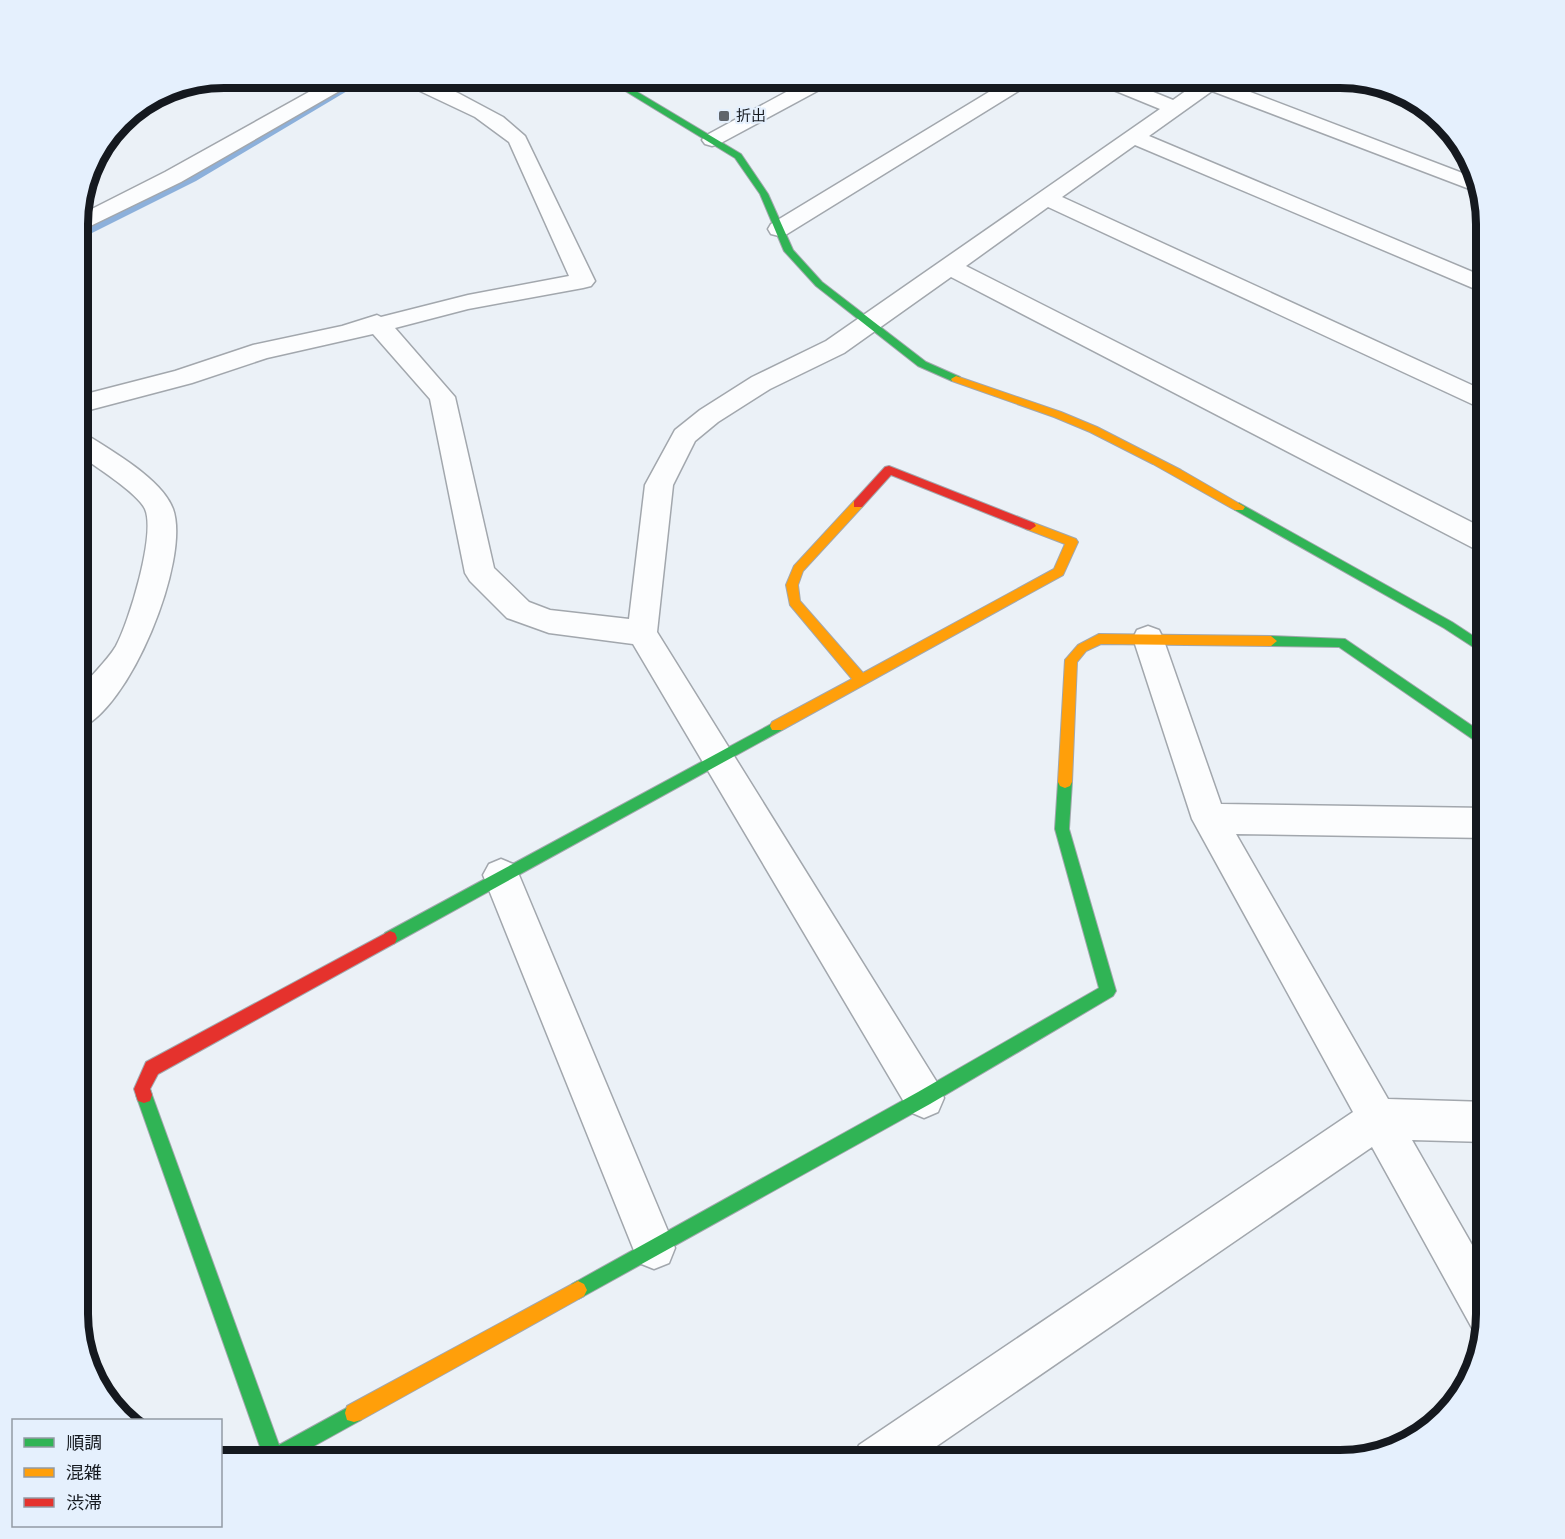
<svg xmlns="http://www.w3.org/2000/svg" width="1565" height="1539" font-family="Georgia,'Noto Sans JP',serif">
<rect width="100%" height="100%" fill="#ebf1f7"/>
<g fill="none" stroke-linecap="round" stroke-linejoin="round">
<path fill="#8cb0db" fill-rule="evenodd" d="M 359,78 L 369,78 L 196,181 L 78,240 L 78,233 L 190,177 Z"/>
<defs>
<path id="street" d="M 334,78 L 358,78 L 355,82 L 181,182 L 78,232 L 78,216 L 165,172 Z
M 398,78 L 424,78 L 458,93 L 503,117 L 525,136 L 595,281 L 591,286 L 583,288 L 468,309 L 395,328 L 455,397 L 494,568 L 529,602 L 550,610 L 629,619 L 645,485 L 675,430 L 700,410 L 752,377 L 826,341 L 1160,109 L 1094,82 L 1091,78 L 1119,78 L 1173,100 L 1204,78 L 1227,78 L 1224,82 L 1478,179 L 1480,193 L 1212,91 L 1149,136 L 1487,278 L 1487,294 L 1135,145 L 1062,197 L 1487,392 L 1487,411 L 1048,207 L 966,266 L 1487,530 L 1487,553 L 1477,550 L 951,277 L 844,353 L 770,389 L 718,422 L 695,441 L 673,485 L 657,632 L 938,1084 L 944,1098 L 938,1112 L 924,1118 L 910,1112 L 633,644 L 549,633 L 507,618 L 470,581 L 465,573 L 430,399 L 373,334 L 267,358 L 192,383 L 78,413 L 78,396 L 175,371 L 253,345 L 342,326 L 377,315 L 381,317 L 468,295 L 569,276 L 509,142 L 475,117 L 401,82 Z
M 812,78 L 837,78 L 834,82 L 719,144 L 712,146 L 705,144 L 702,140 L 705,136 Z
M 1012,78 L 1036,78 L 1033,82 L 787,234 L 779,236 L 771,234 L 768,229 L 771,224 Z
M 78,432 L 87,435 C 113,452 162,479 173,509 C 191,559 129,712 78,729 C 78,719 75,701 79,693 C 88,677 106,663 116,646 C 129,622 156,534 145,509 C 138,493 93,465 78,454 Z
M 1148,626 L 1159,630 L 1163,638 L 1221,804 L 1487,808 L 1487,838 L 1236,834 L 1388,1099 L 1487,1102 L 1487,1142 L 1412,1140 L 1487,1271 L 1487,1314 L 1483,1333 L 1472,1328 L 1372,1147 L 915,1461 L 852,1461 L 859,1445 L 1353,1112 L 1192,819 L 1133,638 L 1137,630 Z
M 501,859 L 513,864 L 519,875 L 675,1248 L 669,1263 L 654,1269 L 639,1263 L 483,875 L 489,864 Z"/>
<path id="fast" d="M 604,78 L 614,78 L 741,154 L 768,194 L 793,250 L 822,282 L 926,362 L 960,377 L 960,381 L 952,381 L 918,366 L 816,286 L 784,251 L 760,194 L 735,158 Z
M 1239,503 L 1452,622 L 1487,645 L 1487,656 L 1444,628 L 1235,510 L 1233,507 Z
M 1271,636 L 1345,639 L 1487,736 L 1487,749 L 1339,647 L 1271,646 L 1265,641 Z
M 777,721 L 782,722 L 784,726 L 782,730 L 395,943 L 390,945 L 385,943 L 383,938 L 385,933 Z
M 1065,776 L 1070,778 L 1072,782 L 1069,829 L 1116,991 L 1113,996 L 930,1104 L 584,1296 L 578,1299 L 572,1296 L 569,1290 L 572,1284 L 918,1092 L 1099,988 L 1055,829 L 1058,782 L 1060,778 Z
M 144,1087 L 150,1089 L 152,1095 L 279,1445 L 354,1404 L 361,1406 L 363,1413 L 361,1420 L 287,1461 L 266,1461 L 264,1458 L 136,1095 L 138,1089 Z"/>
<path id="slow" d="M 956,376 L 1061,412 L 1097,427 L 1181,470 L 1245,507 L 1243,510 L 1235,510 L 1153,464 L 1090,432 L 1054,417 L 952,381 L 951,379 Z
M 858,500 L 864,504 L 862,507 L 803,571 L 798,585 L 800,601 L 863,673 L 1054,569 L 1065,544 L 1026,529 L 1024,526 L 1026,523 L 1034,523 L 1076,539 L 1078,542 L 1063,575 L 782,730 L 772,730 L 770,726 L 772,722 L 852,679 L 790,605 L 786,585 L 794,566 L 854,501 Z
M 1099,634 L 1271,636 L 1277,641 L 1271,646 L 1101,644 L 1086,651 L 1077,662 L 1072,782 L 1070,786 L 1065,788 L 1060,786 L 1058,782 L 1065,660 L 1078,645 Z
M 578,1281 L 584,1284 L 587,1290 L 584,1296 L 361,1420 L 354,1422 L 347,1420 L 345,1413 L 347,1406 Z"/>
<path id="jam" d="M 889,466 L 1034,523 L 1036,526 L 1030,530 L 1026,529 L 891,475 L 862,507 L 854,507 L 854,501 L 885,467 Z
M 390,931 L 395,933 L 397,938 L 395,943 L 158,1074 L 150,1089 L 152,1095 L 150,1101 L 144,1103 L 138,1101 L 134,1089 L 146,1062 Z"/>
</defs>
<use href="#street" stroke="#a2a7ad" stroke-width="3"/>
<use href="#fast" stroke="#a2a7ad" stroke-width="2"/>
<use href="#slow" stroke="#a2a7ad" stroke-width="2"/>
<use href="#jam" stroke="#a2a7ad" stroke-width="2"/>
<use href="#street" fill="#fcfdfe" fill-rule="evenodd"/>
<use href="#fast" fill="#30b455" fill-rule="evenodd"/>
<use href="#slow" fill="#ff9f0a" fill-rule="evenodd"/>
<use href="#jam" fill="#e5322d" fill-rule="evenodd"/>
</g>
<rect fill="#60656b" stroke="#e5f0fd" stroke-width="2" x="718" y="110" width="12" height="12" rx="3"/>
<g text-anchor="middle" stroke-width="4.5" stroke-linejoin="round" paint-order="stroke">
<g font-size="15" fill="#15191f" stroke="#e5f0fd" text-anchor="start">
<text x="736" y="121">折出</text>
</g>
</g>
<path d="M0 0H1565V1539H0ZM224 88H1340A136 136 0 0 1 1476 224V1314A136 136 0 0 1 1340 1450H224A136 136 0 0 1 88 1314V224A136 136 0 0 1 224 88Z" fill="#e5f0fd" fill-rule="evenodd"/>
<path fill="none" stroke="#15191f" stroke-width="8" d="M224 88H1340A136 136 0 0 1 1476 224V1314A136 136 0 0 1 1340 1450H224A136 136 0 0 1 88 1314V224A136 136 0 0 1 224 88Z"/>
<rect x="12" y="1419" width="210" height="108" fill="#e5f0fd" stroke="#929aa4" stroke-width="1.5"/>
<rect x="24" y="1438" width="30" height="9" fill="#30b455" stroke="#929aa4" stroke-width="1.5"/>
<text x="66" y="1449" font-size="18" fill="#15191f">順調</text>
<rect x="24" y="1468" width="30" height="9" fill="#ff9f0a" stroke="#929aa4" stroke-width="1.5"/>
<text x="66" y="1479" font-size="18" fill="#15191f">混雑</text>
<rect x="24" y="1498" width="30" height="9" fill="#e5322d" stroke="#929aa4" stroke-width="1.5"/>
<text x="66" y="1509" font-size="18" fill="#15191f">渋滞</text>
</svg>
